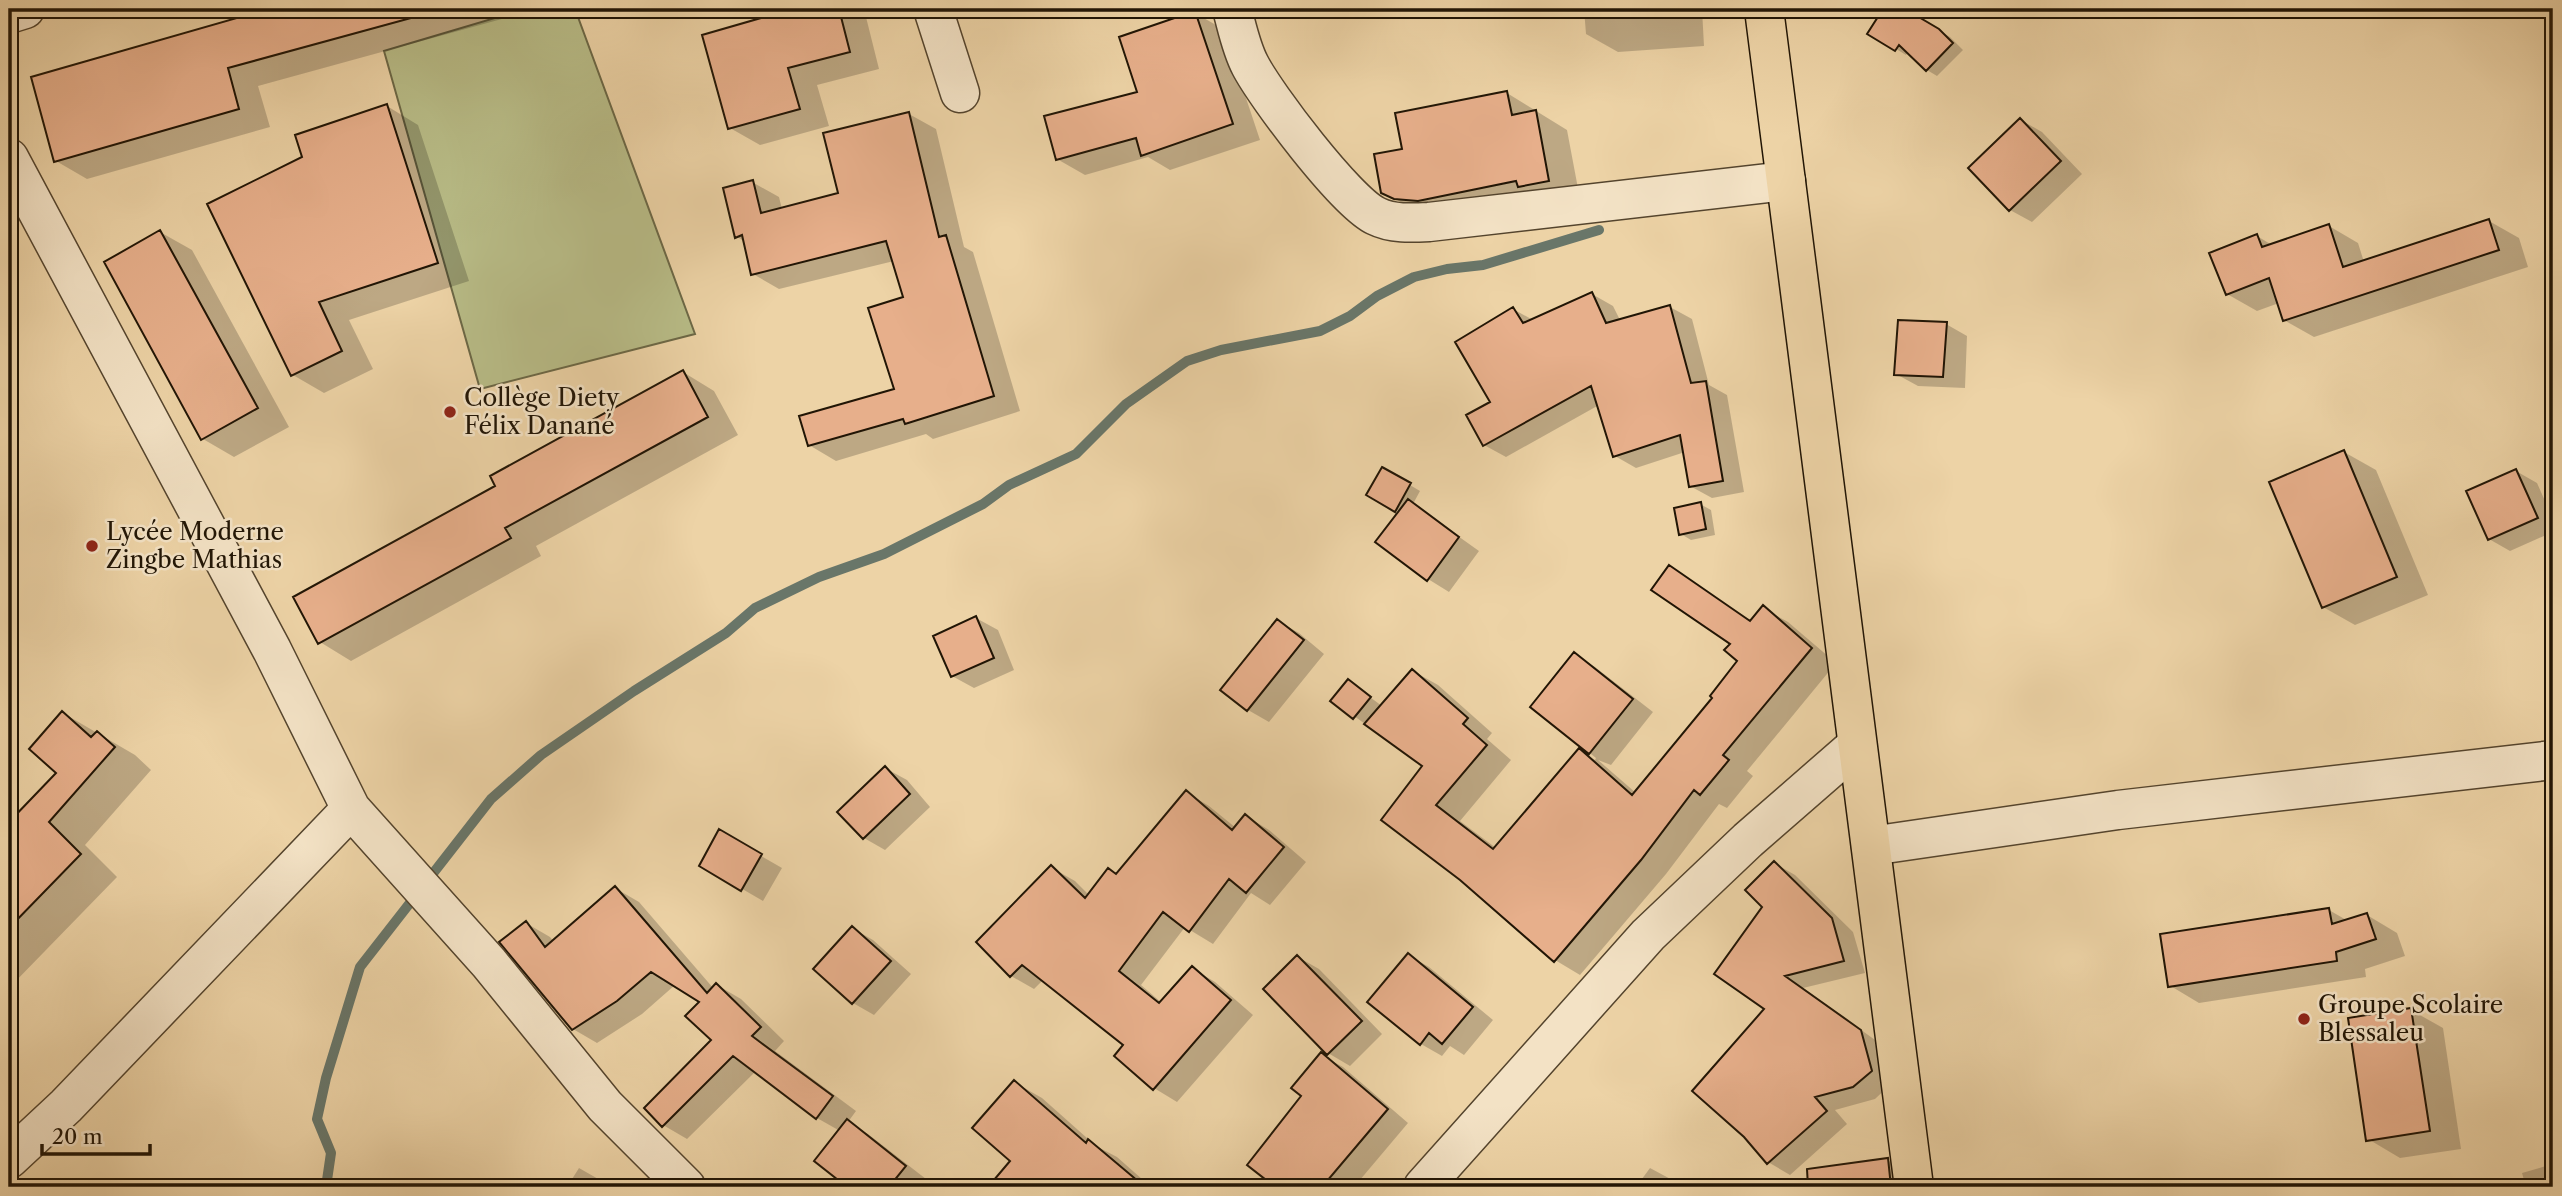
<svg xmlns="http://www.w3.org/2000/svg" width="2562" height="1196" font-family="'Libre Caslon Text',serif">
<rect width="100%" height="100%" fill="#edd3a6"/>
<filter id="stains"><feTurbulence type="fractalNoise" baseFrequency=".00286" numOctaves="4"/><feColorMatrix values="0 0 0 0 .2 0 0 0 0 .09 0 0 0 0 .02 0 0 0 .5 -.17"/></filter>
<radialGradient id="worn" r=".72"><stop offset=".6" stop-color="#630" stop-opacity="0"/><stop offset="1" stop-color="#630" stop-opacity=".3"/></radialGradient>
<path fill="#b8bc87" stroke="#6c6846" stroke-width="2" d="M 525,9 L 575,9 L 695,334 L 480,389 L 384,51 Z"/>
<path fill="#0003" d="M 279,9 L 538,9 L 258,86 L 270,127 L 87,179 L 56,161 L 33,78 Z
M 800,9 L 864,9 L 879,69 L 817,85 L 829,126 L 760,145 L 730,128 L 704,36 Z
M 1584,9 L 1702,9 L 1704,46 L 1618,52 L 1586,34 Z
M 1885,9 L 1902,9 L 1950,37 L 1963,50 L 1937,76 L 1927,70 L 1908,52 L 1906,55 L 1870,33 Z
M 1195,13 L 1223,29 L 1260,140 L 1170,170 L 1148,157 L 1085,175 L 1057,159 L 1139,93 Z
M 1507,93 L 1567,130 L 1580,199 L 1415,210 L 1383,192 L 1404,151 Z
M 387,106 L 418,125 L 469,281 L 349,320 L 373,369 L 324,393 L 293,375 L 304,158 Z
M 909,114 L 936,129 L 964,247 L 973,252 L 1020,411 L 933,439 L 926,434 L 836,461 L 809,445 L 896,390 L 905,298 L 894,261 L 779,289 L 753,274 L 745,242 L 736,236 L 752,182 L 779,197 L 782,209 L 840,195 Z
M 2021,120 L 2042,132 L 2082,174 L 2032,222 L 2010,210 L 1971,168 Z
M 2489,221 L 2519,238 L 2528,267 L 2314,337 L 2284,320 L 2279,303 L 2257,311 L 2227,294 L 2257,236 L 2272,245 L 2329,226 L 2358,243 L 2364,262 Z
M 160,232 L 192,250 L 289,427 L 234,457 L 203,439 Z
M 1592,294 L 1613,306 L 1620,320 L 1670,307 L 1692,319 L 1709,385 L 1727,395 L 1744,492 L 1712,498 L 1690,486 L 1685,452 L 1636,468 L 1615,456 L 1599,405 L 1506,457 L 1484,445 L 1513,309 L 1533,320 Z
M 1946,324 L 1967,336 L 1965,388 L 1918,386 L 1896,374 Z
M 683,372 L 714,391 L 738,435 L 536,546 L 541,556 L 351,661 L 320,642 L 497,487 Z
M 2344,452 L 2376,470 L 2428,595 L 2355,625 L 2323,607 Z
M 1383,469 L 1420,491 L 1413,504 L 1479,551 L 1449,592 L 1428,579 L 1400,512 L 1368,494 Z
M 2516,471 L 2537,483 L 2553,519 L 2553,532 L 2510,551 L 2489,539 Z
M 1700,504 L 1711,510 L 1715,535 L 1691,540 L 1681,534 Z
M 1669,567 L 1752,621 L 1763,608 L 1788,622 L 1836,663 L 1747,771 L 1753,776 L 1727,808 L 1719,804 L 1666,874 L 1580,975 L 1555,960 L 1461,878 L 1383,820 L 1424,766 L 1333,701 L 1348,681 L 1382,706 L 1413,671 L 1438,685 L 1492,733 L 1487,739 L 1511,760 L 1460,821 L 1496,848 L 1579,751 L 1595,760 L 1596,758 L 1532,707 L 1574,654 L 1595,667 L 1653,712 L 1611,765 L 1598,760 L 1636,793 L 1715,698 L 1740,660 L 1732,643 Z
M 976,618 L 998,630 L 1014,670 L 974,688 L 952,676 Z
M 1278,621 L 1299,633 L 1324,654 L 1269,722 L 1248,710 Z
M 63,713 L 135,755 L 151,770 L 85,845 L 117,877 L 9,988 L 9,815 L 15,819 L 59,773 Z
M 885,768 L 907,780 L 930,807 L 885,850 L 864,838 Z
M 1186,792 L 1209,806 L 1236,828 L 1246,816 L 1269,830 L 1306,862 L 1270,905 L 1251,893 L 1213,944 L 1185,927 L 1141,985 L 1162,1003 L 1192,968 L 1215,982 L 1253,1015 L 1177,1102 L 1154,1088 L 1125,1045 L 1043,980 L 1034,989 L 1011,976 L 1052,868 L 1075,881 L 1089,895 L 1118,875 Z
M 720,832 L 782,868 L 763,901 L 701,865 Z
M 1774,863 L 1795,875 L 1853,932 L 1865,973 L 1803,988 L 1882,1045 L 1892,1083 L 1875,1099 L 1835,1110 L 1847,1124 L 1790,1175 L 1768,1162 L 1764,907 Z
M 615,888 L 639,902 L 714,989 L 717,985 L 741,999 L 784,1041 L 775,1051 L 856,1111 L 848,1122 L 868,1134 L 926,1179 L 920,1187 L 850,1187 L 816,1161 L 840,1131 L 817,1118 L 756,1071 L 687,1139 L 663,1125 L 713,1040 L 701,1002 L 675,985 L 642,1014 L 597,1043 L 573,1029 L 526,923 L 550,937 L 554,942 Z
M 2329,910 L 2348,921 L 2367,915 L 2397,933 L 2405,956 L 2365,969 L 2366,977 L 2199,1003 L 2169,985 Z
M 852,928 L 873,940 L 911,974 L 874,1015 L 853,1003 Z
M 1408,955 L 1429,967 L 1493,1020 L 1464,1055 L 1450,1046 L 1442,1056 L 1421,1044 Z
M 1298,957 L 1319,969 L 1382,1034 L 1350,1066 L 1328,1053 Z
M 2411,1010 L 2443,1028 L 2461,1149 L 2400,1158 L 2368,1139 Z
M 1321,1055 L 1343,1067 L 1408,1123 L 1354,1187 L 1277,1187 L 1249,1165 L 1303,1096 Z
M 1014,1082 L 1042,1098 L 1096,1146 L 1117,1157 L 1151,1187 L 990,1187 L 1013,1161 Z
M 1887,1160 L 1919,1178 L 1920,1187 L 1790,1187 Z
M 2553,1164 L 2553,1187 L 2526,1187 L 2522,1173 Z
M 579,1168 L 600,1180 L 610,1187 L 567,1187 Z
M 1650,1168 L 1676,1182 L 1682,1187 L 1636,1187 Z
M 1472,1182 L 1481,1187 L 1467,1187 Z"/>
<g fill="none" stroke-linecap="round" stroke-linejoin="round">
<path stroke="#697669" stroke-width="10" d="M 326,1187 L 331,1153 L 317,1119 L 326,1078 L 360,967 L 491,799 L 541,755 L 634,691 L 726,633 L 755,608 L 819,577 L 884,554 L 983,504 L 1009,485 L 1076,454 L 1126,404 L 1187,361 L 1221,350 L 1320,331 L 1350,316 L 1377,296 L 1414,277 L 1447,269 L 1483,265 L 1599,230"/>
</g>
<path fill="#e7af8b" stroke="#211505" stroke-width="2" d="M 268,9 L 410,9 L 411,18 L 228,68 L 239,109 L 54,162 L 31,77 Z
M 792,9 L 839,9 L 850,52 L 788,68 L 800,109 L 728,129 L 702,35 Z
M 1883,9 L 1905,9 L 1939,29 L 1953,43 L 1926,71 L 1899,45 L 1895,51 L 1867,34 Z
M 1195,11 L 1233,124 L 1141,156 L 1136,138 L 1056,160 L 1044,116 L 1137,92 L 1119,37 Z
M 1507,91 L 1512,115 L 1536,110 L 1549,181 L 1518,187 L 1516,181 L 1418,201 L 1394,199 L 1381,193 L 1374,154 L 1402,149 L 1395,113 Z
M 387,104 L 438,263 L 319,302 L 342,351 L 291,376 L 207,204 L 302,157 L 295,135 Z
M 909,112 L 939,237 L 946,235 L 994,396 L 905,424 L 903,419 L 808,446 L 799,416 L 894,389 L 868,308 L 903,297 L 886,241 L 751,275 L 742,235 L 735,238 L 723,188 L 753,180 L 761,213 L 838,193 L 823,133 Z
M 2020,118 L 2061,161 L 2009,211 L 1968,168 Z
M 2489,219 L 2499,250 L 2283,321 L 2269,278 L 2226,295 L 2209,253 L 2257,234 L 2262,247 L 2329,224 L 2343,267 Z
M 160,230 L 258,408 L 201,440 L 104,262 Z
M 1592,292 L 1606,323 L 1670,305 L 1691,383 L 1706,381 L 1723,481 L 1689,487 L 1680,435 L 1613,457 L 1591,386 L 1483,446 L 1466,415 L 1490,402 L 1455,342 L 1513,307 L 1523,323 Z
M 1898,320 L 1947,322 L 1943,377 L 1894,375 Z
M 683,370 L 708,417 L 505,528 L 511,538 L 318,644 L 293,597 L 495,486 L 490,476 Z
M 2344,450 L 2397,577 L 2322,608 L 2269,482 Z
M 1382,467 L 1411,483 L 1395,512 L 1366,495 Z
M 2516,469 L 2538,518 L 2488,540 L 2466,491 Z
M 1408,499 L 1459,537 L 1427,581 L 1375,542 Z
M 1701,502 L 1706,529 L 1679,535 L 1674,508 Z
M 1669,565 L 1750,621 L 1763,605 L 1812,648 L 1723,755 L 1729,760 L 1700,795 L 1694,790 L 1641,860 L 1554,962 L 1460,880 L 1381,820 L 1422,766 L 1364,724 L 1412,669 L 1468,718 L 1463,724 L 1487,745 L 1436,805 L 1493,849 L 1579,748 L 1632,795 L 1712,698 L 1710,696 L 1737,661 L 1724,650 L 1730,644 L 1651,590 Z
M 976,616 L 994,658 L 951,677 L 933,636 Z
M 1277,619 L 1304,640 L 1247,711 L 1220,690 Z
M 1574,652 L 1633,699 L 1589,754 L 1530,707 Z
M 1348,679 L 1371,697 L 1353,719 L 1330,701 Z
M 62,711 L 91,737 L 97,731 L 115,747 L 49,822 L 81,854 L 9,928 L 9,822 L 56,773 L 29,749 Z
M 885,766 L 910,794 L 863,839 L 837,812 Z
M 1186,790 L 1232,830 L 1245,814 L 1284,847 L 1246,893 L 1229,879 L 1189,932 L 1163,912 L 1119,971 L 1159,1003 L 1192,966 L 1231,1000 L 1153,1090 L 1114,1056 L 1123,1045 L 1022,965 L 1010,977 L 976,942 L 1051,865 L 1085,898 L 1108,868 L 1116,874 Z
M 719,829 L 762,854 L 741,891 L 699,866 Z
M 1774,861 L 1832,918 L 1844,961 L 1785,976 L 1861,1030 L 1872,1071 L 1853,1087 L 1815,1097 L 1827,1111 L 1767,1164 L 1744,1137 L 1692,1091 L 1764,1009 L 1714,974 L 1762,907 L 1745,890 Z
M 615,886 L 707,993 L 716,983 L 761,1027 L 752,1036 L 833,1096 L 816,1119 L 733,1056 L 662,1127 L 644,1108 L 711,1040 L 685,1016 L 699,1002 L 651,972 L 617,1001 L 572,1030 L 499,942 L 526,921 L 545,947 Z
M 2329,908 L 2332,924 L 2367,913 L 2376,939 L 2336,952 L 2337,961 L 2168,987 L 2160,934 Z
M 852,926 L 891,961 L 852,1004 L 813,969 Z
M 1408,953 L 1473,1007 L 1442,1044 L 1429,1033 L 1420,1045 L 1367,1002 Z
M 1297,955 L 1362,1021 L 1327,1055 L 1263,989 Z
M 2411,1008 L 2430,1131 L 2366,1141 L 2348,1018 Z
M 1321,1052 L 1388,1109 L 1322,1187 L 1275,1187 L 1247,1165 L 1301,1096 L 1291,1088 Z
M 1014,1080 L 1086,1143 L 1088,1139 L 1145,1187 L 988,1187 L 1010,1161 L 972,1128 Z
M 847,1119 L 906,1166 L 889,1187 L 847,1187 L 814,1161 Z
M 1888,1158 L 1891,1187 L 1808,1187 L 1807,1169 Z"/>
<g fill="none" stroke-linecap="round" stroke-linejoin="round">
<defs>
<path id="minor" d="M 933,9 L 960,93
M 1232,9 C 1237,27 1241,48 1250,65 C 1266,96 1346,202 1376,216 C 1392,224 1411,223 1429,222 L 1786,181
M 9,14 L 25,9
M 9,158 L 272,650 L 351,809 L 489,963 L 605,1106 L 686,1187
M 1871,846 L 2118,810 L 2553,760
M 9,1159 L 66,1106 L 351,809
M 1423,1187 L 1648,935 L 1748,840 L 1857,745"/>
<path id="major" d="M 1764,9 L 1914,1187"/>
</defs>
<use href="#minor" stroke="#54442d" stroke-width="41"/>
<use href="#major" stroke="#211505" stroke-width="41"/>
<use href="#minor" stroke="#f3e2c5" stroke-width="38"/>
<use href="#major" stroke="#edd3a6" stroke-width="38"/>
</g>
<g fill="#8f2418" stroke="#f3e2c5" stroke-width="2.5">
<circle cx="450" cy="412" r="7"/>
<circle cx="92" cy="546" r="7"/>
<circle cx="2304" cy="1019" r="7"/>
</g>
<g text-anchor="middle" stroke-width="5" stroke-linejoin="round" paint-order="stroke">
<g font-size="24" fill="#211505" stroke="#f3e2c5" text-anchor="start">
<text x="464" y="406">Collège Diety<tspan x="464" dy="28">Félix Danané</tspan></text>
<text x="106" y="540">Lycée Moderne<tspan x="106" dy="28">Zingbe Mathias</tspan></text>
<text x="2318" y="1013">Groupe Scolaire<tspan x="2318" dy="28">Blessaleu</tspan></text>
</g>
</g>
<rect width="2562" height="1196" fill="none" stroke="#edd3a6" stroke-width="35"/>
<rect x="10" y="10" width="2541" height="1175" fill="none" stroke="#211505" stroke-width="3.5"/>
<rect x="18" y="18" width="2527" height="1161" fill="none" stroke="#211505" stroke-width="2"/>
<path d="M42 1144v10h108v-10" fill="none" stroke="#211505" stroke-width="3.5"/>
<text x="52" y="1144" font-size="21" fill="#211505" stroke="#f3e2c5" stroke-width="5" paint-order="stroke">20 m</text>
<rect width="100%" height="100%" filter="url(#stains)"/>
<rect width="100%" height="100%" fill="url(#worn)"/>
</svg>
